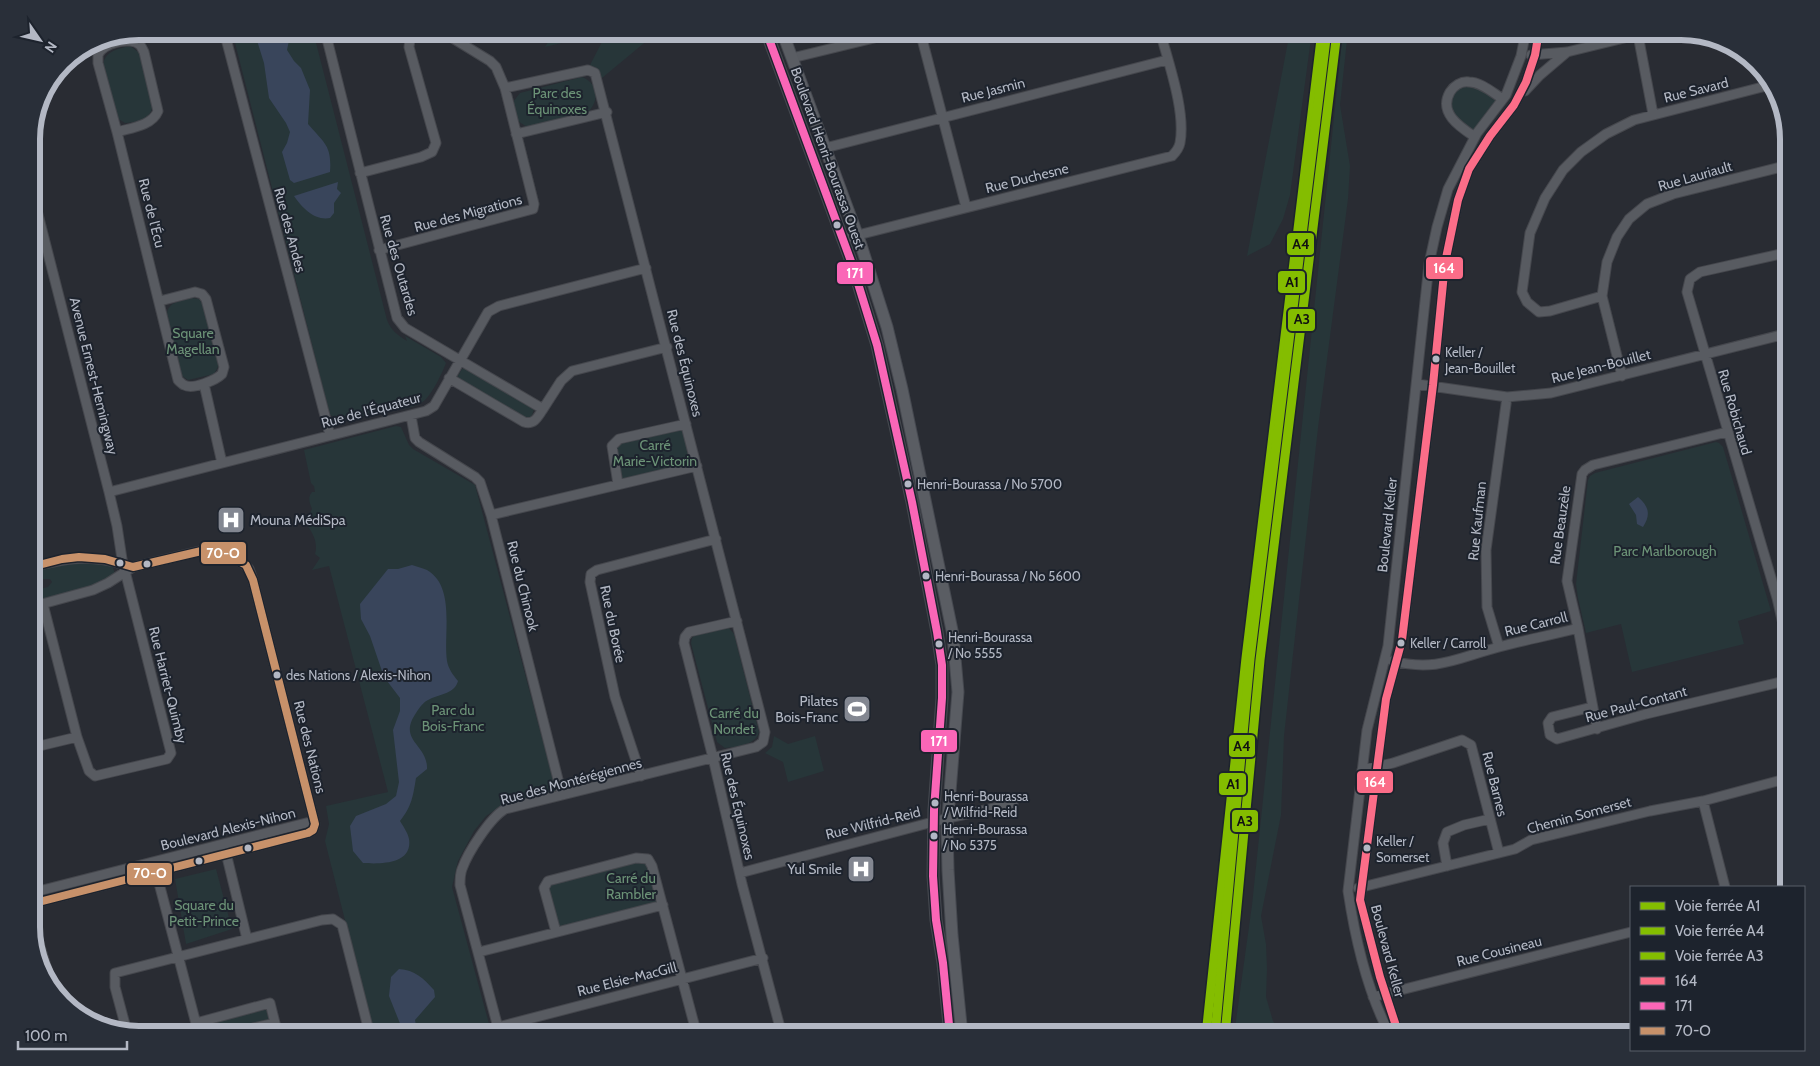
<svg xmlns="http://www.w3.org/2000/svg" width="1820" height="1066" font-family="Cabin,sans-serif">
<rect width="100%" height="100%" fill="#292c33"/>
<path fill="#273639" d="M 232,31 L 313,31 L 387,320 C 391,330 397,335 407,341 L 405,336 L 441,357 L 446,363 C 443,371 431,398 421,403 C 415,407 405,408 398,410 L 397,408 L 343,421 L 330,415 Z
M 555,31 L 671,31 L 649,39 L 602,78 L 589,67 L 607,32 L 545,47 Z
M 1290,31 L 1312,31 L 1290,195 L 1283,219 L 1270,244 L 1247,256 Z
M 1343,31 L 1348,31 L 1340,105 L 1350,166 L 1348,199 L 1318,428 L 1284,736 L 1281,815 L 1261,916 L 1266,944 L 1267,969 L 1266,997 L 1273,1021 L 1283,1035 L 1234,1035 L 1252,905 Z
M 130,46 L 141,54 L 153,103 C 152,119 140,122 125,123 L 117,118 L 103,65 C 105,51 117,49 130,46 Z
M 582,77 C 599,84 599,100 589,111 L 534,126 L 527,127 L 518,121 L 513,102 L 520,93 Z
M 1469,85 L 1480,87 L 1499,100 L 1474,132 L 1452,115 C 1450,95 1450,91 1469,85 Z
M 192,298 L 199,299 L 202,303 L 219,365 L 214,374 L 188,380 L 182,376 L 167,313 C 169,301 182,301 192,298 Z
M 462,369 L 466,369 L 532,407 L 534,409 L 531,418 L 525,418 L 457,377 Z
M 686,424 L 697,466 L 618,484 L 613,460 L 619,439 Z
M 396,426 L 401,427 L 409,445 L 413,449 L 475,485 L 556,791 L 501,806 L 486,816 L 474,831 L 458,861 L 452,887 L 492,1035 L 374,1035 L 325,841 L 329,824 L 326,806 L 388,792 L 329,566 L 312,570 L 320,558 L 315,554 C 318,545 314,534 308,527 L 311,521 L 307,519 L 312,509 C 310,503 307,498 312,492 L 315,492 L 314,486 L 311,483 L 304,450 Z
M 1716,442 L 1719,443 L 1723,447 L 1771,611 L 1738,621 L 1744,644 L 1632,672 L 1621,624 L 1586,633 L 1578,598 L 1576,584 L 1588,480 L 1590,476 L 1595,473 Z
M 77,561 L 112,565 L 115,574 C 99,589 53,598 31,604 L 31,591 L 48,587 L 52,582 L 50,579 L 41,579 L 31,583 L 31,571 Z
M 728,627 L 734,634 L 759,732 C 756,745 736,747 725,748 L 717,742 L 691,643 L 692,638 L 696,634 Z
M 774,736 L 788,744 L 815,736 L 824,771 L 788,782 L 783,762 L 765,753 L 772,747 Z
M 648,859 L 663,905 L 556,932 L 544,888 L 548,881 Z
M 139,867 L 140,873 L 37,900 L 35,894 Z
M 216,869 L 232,929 L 186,944 L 175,879 Z
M 266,1008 L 269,1020 L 207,1035 L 204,1023 Z"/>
<path fill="#39455b" d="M 254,31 L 291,31 L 287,50 L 294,61 L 301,68 L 310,90 L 308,124 C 324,143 332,145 330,172 L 294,183 L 290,180 L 282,152 L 287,143 L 290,132 L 286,123 L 269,98 L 264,63 Z
M 338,182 L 337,189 L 341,193 L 334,203 L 334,213 L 330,218 C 315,221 302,208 294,196 Z
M 1638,497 C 1649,506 1651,515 1643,527 L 1637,524 L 1636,515 L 1629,504 Z
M 412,565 C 417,567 423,568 427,570 C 456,587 443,634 447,661 C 448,668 453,675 458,681 C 455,693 441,694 430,699 C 423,702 420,707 416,713 C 397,741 428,744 427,769 L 416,778 C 413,796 412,806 400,821 C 403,826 408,833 409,839 C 413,865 379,864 363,863 L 353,851 L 350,826 L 356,816 L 386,804 L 396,796 L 399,782 L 393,730 L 400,711 L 400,698 L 384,677 L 370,636 L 361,619 L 360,604 L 388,569 L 398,569 Z
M 399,969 C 415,970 423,978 434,990 L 435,997 L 415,1020 L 417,1031 L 421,1035 L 401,1035 L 401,1026 L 389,996 L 391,977 Z"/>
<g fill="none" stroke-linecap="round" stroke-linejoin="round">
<defs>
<path id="minor" d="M 224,31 L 330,435
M 325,31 L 397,318 L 405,328 L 543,409 C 538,417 534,425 524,422 L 449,378
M 920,31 L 966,207
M 1638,35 L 1653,114
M 1531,55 L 1567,52 L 1653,31
M 792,58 L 903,31
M 1525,91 L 1540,75 L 1567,52
M 117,132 C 130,128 152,126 158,111 L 144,52 C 144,52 141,46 140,45 C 131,36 102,43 98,55 C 98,56 98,63 98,63 L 117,132 L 178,380 C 180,382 182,384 184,385 C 193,390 216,380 222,374 L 224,367 L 206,299 L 202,294 L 195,292 L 160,301
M 516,134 L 607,112
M 1475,137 C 1460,127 1438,113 1450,92 C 1454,86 1461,81 1469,82 C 1481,82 1493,93 1503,99
M 825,148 L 1167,60
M 360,173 L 421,157 L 432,152 L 436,143 L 409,47 L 411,31
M 31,187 L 109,492 L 117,526 L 122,559 L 171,753 L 167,759 L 95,776 L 89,771 L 77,737 L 43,604
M 842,239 L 1172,156 C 1176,152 1179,148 1180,143 C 1186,111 1168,62 1160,31
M 379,250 L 533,209 L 534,204 L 505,88 L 496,67 L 490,61 L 441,31
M 1789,252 L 1700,272 L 1690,279 L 1687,292 L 1777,598 L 1789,650
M 1602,296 L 1550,311 L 1539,312 L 1527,302 L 1522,292 L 1530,233 L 1545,198 L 1563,170 L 1581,152 L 1606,134 L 1634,120 L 1774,84
M 1781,335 L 1789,362
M 1622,376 L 1602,296 L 1607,262 L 1617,237 L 1629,219 L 1647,204 L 1673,194 L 1789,165
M 204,384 L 222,463
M 1417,384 L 1507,397 L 1551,393 L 1789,333
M 543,409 L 561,381 L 572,371 L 667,347
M 411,416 L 415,438 L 419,442 L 475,477 L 480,482 L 491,515 L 562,795
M 618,484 L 612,446 L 619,439 L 686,424
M 109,492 L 426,411 L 434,406 L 488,312 L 499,306 L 646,268
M 491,515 L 697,466
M 31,567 C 67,558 90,554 125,565
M 1777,598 L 1789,595
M 31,607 L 93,590 L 108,583 L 133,567 L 208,549 L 222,552 L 244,564 L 249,569 L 253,580 L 315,824 L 313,830 L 308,833 L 31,904
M 737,621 L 689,632 L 685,637 L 684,643 L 713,758 L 742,884 L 782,1035
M 1499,647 L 1487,607 L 1486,550 L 1507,397
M 1392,661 C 1437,672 1457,658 1499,647 C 1525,640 1552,635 1578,628
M 1592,707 L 1552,717 L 1548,723 L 1550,735 L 1557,739 L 1646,714 L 1789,680
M 1597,729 L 1578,628 L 1567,581 L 1582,474 L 1585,470 L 1593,465 L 1727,432
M 31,748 L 77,737
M 1362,770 L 1393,763 L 1462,740 L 1471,745 L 1499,853
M 641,776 L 615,697 L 590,582 L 591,574 L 597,570 L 624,563 L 716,539
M 1703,801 L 1725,887
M 225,849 L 247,939
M 1447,866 L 1443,843 L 1447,832 L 1464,825 L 1490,819
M 155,868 L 199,1035
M 740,873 L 948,818 L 1013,804
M 1358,888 L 1515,849 L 1531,840 L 1650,811 L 1703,801 L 1789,778
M 31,893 L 314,821
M 31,917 L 53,989
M 556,932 L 544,888 L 548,881 L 636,858 L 648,859 L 652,866 L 697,1035
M 479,952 L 663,905
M 1373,997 L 1631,932
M 196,1023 L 270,1003 L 278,1035
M 498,1027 L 763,958
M 127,1032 L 115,987 L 115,973 L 322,920 L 333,919 L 342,925 L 370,1035
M 1624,1033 L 1624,1035
M 224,1035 L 275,1023
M 500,1035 L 460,885 C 460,879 460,874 462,869 C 468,852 490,818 505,809 L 756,747 L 763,742 L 765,732 L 595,73 L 588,70 L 505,88
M 1390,1035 C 1368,993 1355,938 1348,891 L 1367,730 L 1388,646 L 1429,264 L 1437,227 L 1448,189 L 1477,133 L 1506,95 L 1521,56 L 1526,31
M 1399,1035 L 1380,977 L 1360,900 L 1386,699 L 1402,640 L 1433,385 L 1445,263 L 1458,200 L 1469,169 L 1490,136 L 1514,105 L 1526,82 L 1535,55 L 1539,31"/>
<path id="major" d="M 766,31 L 852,264 L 877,345 L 912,502 L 937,632 L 942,665 L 942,698 L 934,810 L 933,876 L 936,920 L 943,963 L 950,1035
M 782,31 L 861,245 L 887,327 L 902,389 L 953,635 L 958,692 L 947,829 L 948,870 L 952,935 L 962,1035"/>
</defs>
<use href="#minor" stroke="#45474d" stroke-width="11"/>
<use href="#major" stroke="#464950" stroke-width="13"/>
<use href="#minor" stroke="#585b61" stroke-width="9"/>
<use href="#major" stroke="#5a5d63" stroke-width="11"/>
<defs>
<path id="bus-1" d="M 1399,1035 L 1380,977 L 1360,900 L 1386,699 L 1402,640 L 1433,385 L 1445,263 L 1458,200 L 1469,169 L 1490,136 L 1514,105 L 1526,82 L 1535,55 L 1539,31"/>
<path id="bus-2" d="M 766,31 L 852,264 L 877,345 L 912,502 L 937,632 L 942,665 L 942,698 L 934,810 L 933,876 L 936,920 L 943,963 L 950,1035"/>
<path id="bus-3" d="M 31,567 L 62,559 L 79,557 L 105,559 L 133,567 L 210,549 L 222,552 L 246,565 L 253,580 L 315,824 L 313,830 L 308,833 L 31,904"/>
</defs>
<use href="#bus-1" stroke="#1d232d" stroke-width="11"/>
<use href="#bus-2" stroke="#1d232d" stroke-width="11"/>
<use href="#bus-3" stroke="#1d232d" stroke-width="11"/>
<use href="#bus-1" stroke="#fb6d88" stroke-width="8"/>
<use href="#bus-2" stroke="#fa66b7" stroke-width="8"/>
<use href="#bus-3" stroke="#c7916a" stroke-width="8"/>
<defs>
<path id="rail-1" d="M 1206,1035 L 1246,658 L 1322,31"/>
<path id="rail-2" d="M 1215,1035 L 1250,659 L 1327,31"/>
<path id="rail-3" d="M 1225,1035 L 1260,660 L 1337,32"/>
</defs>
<use href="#rail-1" stroke="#1d232d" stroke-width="12"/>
<use href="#rail-2" stroke="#1d232d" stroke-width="12"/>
<use href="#rail-3" stroke="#1d232d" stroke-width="12"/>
<use href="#rail-1" stroke="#84bd00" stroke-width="9"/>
<use href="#rail-2" stroke="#84bd00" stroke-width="9"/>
<use href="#rail-3" stroke="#84bd00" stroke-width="9"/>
</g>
<defs>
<symbol id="hospital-square" viewBox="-11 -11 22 22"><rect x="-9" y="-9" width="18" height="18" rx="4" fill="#838791" stroke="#1d232d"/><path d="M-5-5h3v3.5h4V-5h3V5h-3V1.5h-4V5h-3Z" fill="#fff"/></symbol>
<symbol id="stadium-square" viewBox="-11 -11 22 22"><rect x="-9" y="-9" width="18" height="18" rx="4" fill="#838791" stroke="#1d232d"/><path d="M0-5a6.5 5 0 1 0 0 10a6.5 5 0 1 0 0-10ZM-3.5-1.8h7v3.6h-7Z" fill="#fff"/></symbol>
</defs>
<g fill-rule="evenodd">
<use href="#hospital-square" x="215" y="504" width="32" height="32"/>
<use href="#stadium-square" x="841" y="693" width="32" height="32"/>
<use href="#hospital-square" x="845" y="853" width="32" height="32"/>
</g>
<g fill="#b3b8c4" stroke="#1d232d" stroke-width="2">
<circle cx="837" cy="225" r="4.5"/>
<circle cx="1436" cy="359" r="4.5"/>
<circle cx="908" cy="484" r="4.5"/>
<circle cx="120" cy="563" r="4.5"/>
<circle cx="147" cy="564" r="4.5"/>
<circle cx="926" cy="576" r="4.5"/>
<circle cx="1401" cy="643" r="4.5"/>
<circle cx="939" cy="644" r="4.5"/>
<circle cx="277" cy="675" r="4.5"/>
<circle cx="935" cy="803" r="4.5"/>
<circle cx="934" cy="836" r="4.5"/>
<circle cx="248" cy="848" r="4.5"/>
<circle cx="1367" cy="848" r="4.5"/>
<circle cx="199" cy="861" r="4.5"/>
</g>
<g text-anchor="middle" stroke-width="4" stroke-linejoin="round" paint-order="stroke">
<g font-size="13" fill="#b3b8c4" stroke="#1d232d" text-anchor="start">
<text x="1445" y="357">Keller /<tspan x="1445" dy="16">Jean-Bouillet</tspan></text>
<text x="917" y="489">Henri-Bourassa / No 5700</text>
<text x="935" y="581">Henri-Bourassa / No 5600</text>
<text x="948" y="642">Henri-Bourassa<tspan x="948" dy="16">/ No 5555</tspan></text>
<text x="1410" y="648">Keller / Carroll</text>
<text x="286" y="680">des Nations / Alexis-Nihon</text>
<text x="944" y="801">Henri-Bourassa<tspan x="944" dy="16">/ Wilfrid-Reid</tspan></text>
<text x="943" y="834">Henri-Bourassa<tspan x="943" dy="16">/ No 5375</tspan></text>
<text x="1376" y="846">Keller /<tspan x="1376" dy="16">Somerset</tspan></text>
</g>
<g font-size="14" fill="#b3b8c4" stroke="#1d232d">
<text transform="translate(993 90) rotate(-14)" y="5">Rue Jasmin</text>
<text transform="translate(1696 90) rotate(-14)" y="5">Rue Savard</text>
<text transform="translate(828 158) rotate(70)" y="5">Boulevard Henri-Bourassa Ouest</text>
<text transform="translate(1695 176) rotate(-16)" y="5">Rue Lauriault</text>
<text transform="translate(1027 178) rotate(-14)" y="5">Rue Duchesne</text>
<text transform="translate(152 213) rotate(76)" y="5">Rue de l'Écu</text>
<text transform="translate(468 213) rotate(-15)" y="5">Rue des Migrations</text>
<text transform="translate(290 230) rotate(75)" y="5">Rue des Andes</text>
<text transform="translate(399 265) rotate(74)" y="5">Rue des Outardes</text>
<text transform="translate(685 363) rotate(76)" y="5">Rue des Équinoxes</text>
<text transform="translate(1601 366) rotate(-14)" y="5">Rue Jean-Bouillet</text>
<text transform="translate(94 376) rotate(76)" y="5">Avenue Ernest-Hemingway</text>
<text transform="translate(371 410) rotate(-15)" y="5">Rue de l'Équateur</text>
<text transform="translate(1735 412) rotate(74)" y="5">Rue Robichaud</text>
<text transform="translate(1477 521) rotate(-84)" y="5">Rue Kaufman</text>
<text transform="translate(1387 525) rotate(-84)" y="5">Boulevard Keller</text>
<text transform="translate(1560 525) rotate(-82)" y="5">Rue Beauzèle</text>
<text transform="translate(523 586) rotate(76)" y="5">Rue du Chinook</text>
<text transform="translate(613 624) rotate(78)" y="5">Rue du Borée</text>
<text transform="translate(1536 624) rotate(-14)" y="5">Rue Carroll</text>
<text transform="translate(168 685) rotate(76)" y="5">Rue Harriet-Quimby</text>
<text transform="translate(1636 704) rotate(-15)" y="5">Rue Paul-Contant</text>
<text transform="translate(310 747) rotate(76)" y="5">Rue des Nations</text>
<text transform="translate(571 781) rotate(-15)" y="5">Rue des Montérégiennes</text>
<text transform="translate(1495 784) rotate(76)" y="5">Rue Barnes</text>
<text transform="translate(738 806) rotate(77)" y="5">Rue des Équinoxes</text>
<text transform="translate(1579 815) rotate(-15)" y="5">Chemin Somerset</text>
<text transform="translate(873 823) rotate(-14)" y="5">Rue Wilfrid-Reid</text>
<text transform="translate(228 829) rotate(-14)" y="5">Boulevard Alexis-Nihon</text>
<text transform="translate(1388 951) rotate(75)" y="5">Boulevard Keller</text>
<text transform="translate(1499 951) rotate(-14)" y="5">Rue Cousineau</text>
<text transform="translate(627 979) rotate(-14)" y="5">Rue Elsie-MacGill</text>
</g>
<g font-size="14" fill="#6c9377" stroke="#1d232d">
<text x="557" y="98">Parc des<tspan x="557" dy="16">Équinoxes</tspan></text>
<text x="193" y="338">Square<tspan x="193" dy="16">Magellan</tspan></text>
<text x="655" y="450">Carré<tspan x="655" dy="16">Marie-Victorin</tspan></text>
<text x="1665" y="556">Parc Marlborough</text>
<text x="453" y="715">Parc du<tspan x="453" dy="16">Bois-Franc</tspan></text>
<text x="734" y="718">Carré du<tspan x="734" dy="16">Nordet</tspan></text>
<text x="631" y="883">Carré du<tspan x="631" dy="16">Rambler</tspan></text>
<text x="204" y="910">Square du<tspan x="204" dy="16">Petit-Prince</tspan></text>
</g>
<g font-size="14" fill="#b3b8c4" stroke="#1d232d" text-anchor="end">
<text x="250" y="525" text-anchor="start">Mouna MédiSpa</text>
<text x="838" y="706">Pilates<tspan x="838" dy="16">Bois-Franc</tspan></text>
<text x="842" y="874">Yul Smile</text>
</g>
</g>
<path d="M0 0H1820V1066H0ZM139 40H1681A99 99 0 0 1 1780 139V927A99 99 0 0 1 1681 1026H139A99 99 0 0 1 40 927V139A99 99 0 0 1 139 40Z" fill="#292f39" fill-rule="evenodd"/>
<path fill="none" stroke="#b3b8c4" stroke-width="6" d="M139 40H1681A99 99 0 0 1 1780 139V927A99 99 0 0 1 1681 1026H139A99 99 0 0 1 40 927V139A99 99 0 0 1 139 40Z"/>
<g stroke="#1d232d" stroke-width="2">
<rect x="1286" y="232" width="29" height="24" rx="5" fill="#84bd00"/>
<rect x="1425" y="256" width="39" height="24" rx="5" fill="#fb6d88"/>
<rect x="836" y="261" width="38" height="24" rx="5" fill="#fa66b7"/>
<rect x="1277" y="270" width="29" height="24" rx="5" fill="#84bd00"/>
<rect x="1287" y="308" width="29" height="24" rx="5" fill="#84bd00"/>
<rect x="200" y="541" width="47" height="24" rx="5" fill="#c7916a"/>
<rect x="920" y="729" width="38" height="24" rx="5" fill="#fa66b7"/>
<rect x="1228" y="734" width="28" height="24" rx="5" fill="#84bd00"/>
<rect x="1356" y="770" width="38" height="24" rx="5" fill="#fb6d88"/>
<rect x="1218" y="772" width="29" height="24" rx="5" fill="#84bd00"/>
<rect x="1231" y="809" width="28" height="24" rx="5" fill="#84bd00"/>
<rect x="126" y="862" width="47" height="24" rx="5" fill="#c7916a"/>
</g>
<g font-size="14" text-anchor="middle" font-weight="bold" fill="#fff">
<text x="1444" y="273">164</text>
<text x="855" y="278">171</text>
<text x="223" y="558">70-O</text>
<text x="939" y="746">171</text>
<text x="1375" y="787">164</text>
<text x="150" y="878">70-O</text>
</g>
<g font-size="14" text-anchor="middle" font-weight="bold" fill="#111">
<text x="1301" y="249">A4</text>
<text x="1292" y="287">A1</text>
<text x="1302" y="324">A3</text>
<text x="1242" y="751">A4</text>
<text x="1233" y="789">A1</text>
<text x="1245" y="826">A3</text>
</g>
<rect x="1630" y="886" width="175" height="165" fill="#1d232d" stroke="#595f69"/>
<rect x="1640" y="902" width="25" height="8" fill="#84bd00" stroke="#595f69"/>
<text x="1675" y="911" font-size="15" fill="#b3b8c4">Voie ferrée A1</text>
<rect x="1640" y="927" width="25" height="8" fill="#84bd00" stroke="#595f69"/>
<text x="1675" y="936" font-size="15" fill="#b3b8c4">Voie ferrée A4</text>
<rect x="1640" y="952" width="25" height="8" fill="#84bd00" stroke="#595f69"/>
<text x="1675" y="961" font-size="15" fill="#b3b8c4">Voie ferrée A3</text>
<rect x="1640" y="977" width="25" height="8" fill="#fb6d88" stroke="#595f69"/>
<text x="1675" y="986" font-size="15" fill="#b3b8c4">164</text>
<rect x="1640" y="1002" width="25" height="8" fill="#fa66b7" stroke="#595f69"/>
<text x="1675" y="1011" font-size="15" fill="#b3b8c4">171</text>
<rect x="1640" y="1027" width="25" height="8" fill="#c7916a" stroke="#595f69"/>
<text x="1675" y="1036" font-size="15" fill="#b3b8c4">70-O</text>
<g transform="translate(40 40) rotate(124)" stroke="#1d232d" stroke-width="4" paint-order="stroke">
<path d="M0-4L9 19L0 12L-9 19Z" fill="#b3b8c4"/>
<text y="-8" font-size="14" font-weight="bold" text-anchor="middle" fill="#b3b8c4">N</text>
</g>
<path d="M18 1041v8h109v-8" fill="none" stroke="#b3b8c4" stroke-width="2.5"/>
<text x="25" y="1041" font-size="15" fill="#b3b8c4" stroke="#1d232d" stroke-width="4" paint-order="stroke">100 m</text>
</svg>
